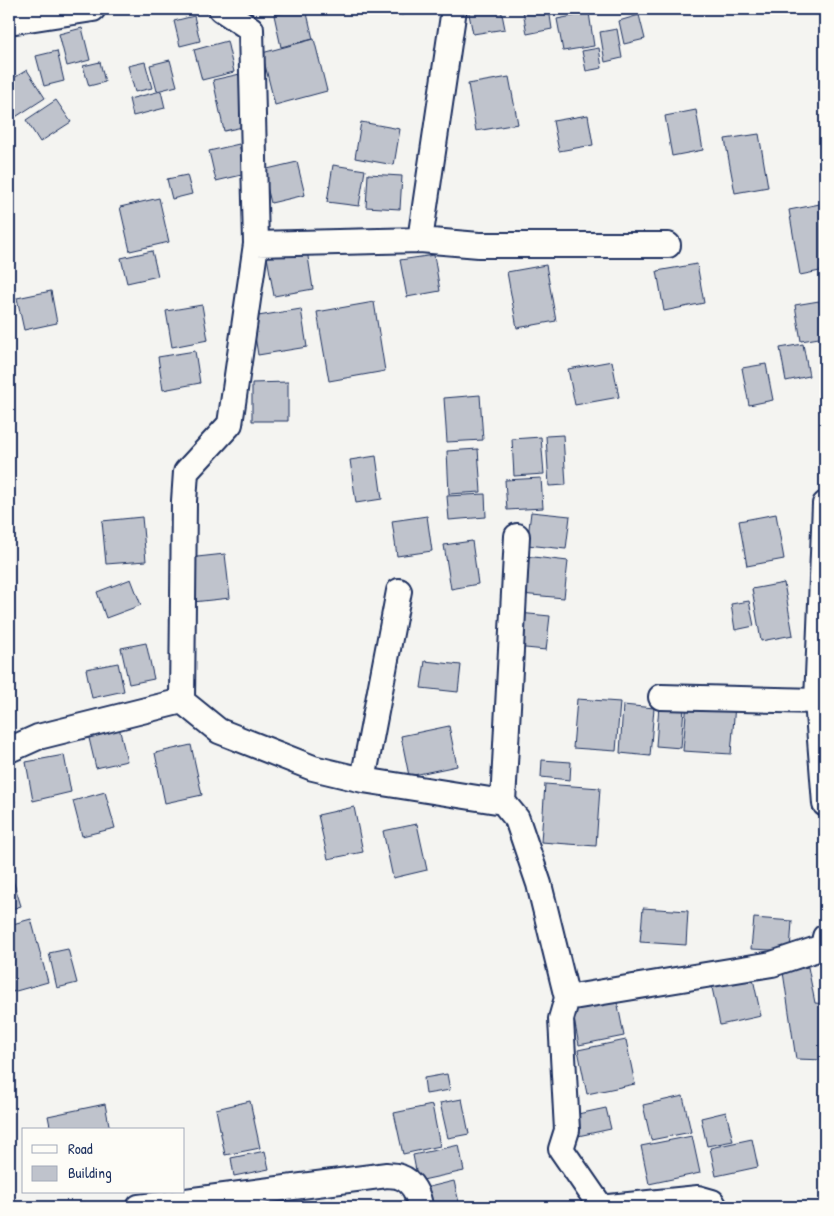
<svg xmlns="http://www.w3.org/2000/svg" width="834" height="1216" font-family="'Patrick Hand',sans-serif">
<rect width="100%" height="100%" fill="#f4f4f1"/>
<filter id="ink" filterUnits="userSpaceOnUse"><feTurbulence type="fractalNoise" baseFrequency=".02" numOctaves="2"/><feDisplacementMap in="SourceGraphic" scale="10" xChannelSelector="R" yChannelSelector="G"/><feConvolveMatrix kernelMatrix="1 2 1 2 8 2 1 2 1" color-interpolation-filters="sRGB"/></filter>
<g filter="url(#ink)">
<path fill="#bfc3cc" stroke="#1b2f5e" d="M 300,9 L 306,9 L 313,39 L 281,47 L 274,15 Z
M 400,9 L 430,9 L 430,10 L 401,15 Z
M 468,9 L 501,9 L 505,29 L 473,34 Z
M 533,9 L 549,9 L 552,29 L 527,34 L 523,11 Z
M 589,13 L 594,46 L 563,51 L 557,19 Z
M 639,15 L 645,39 L 624,44 L 619,21 Z
M 194,16 L 200,41 L 180,46 L 174,21 Z
M 82,28 L 90,60 L 67,66 L 59,34 Z
M 617,29 L 622,58 L 605,62 L 600,32 Z
M 314,39 L 327,91 L 275,105 L 262,53 Z
M 227,41 L 234,72 L 202,80 L 194,50 Z
M 599,48 L 602,68 L 586,71 L 582,51 Z
M 57,51 L 64,81 L 44,86 L 36,56 Z
M 170,60 L 177,86 L 157,91 L 150,65 Z
M 100,62 L 105,82 L 89,86 L 83,66 Z
M 145,62 L 152,88 L 135,92 L 128,66 Z
M 27,70 L 45,98 L 14,118 L 9,110 L 9,81 Z
M 240,74 L 252,125 L 224,131 L 213,80 Z
M 509,77 L 518,124 L 476,131 L 468,84 Z
M 825,80 L 825,111 L 820,81 Z
M 161,91 L 165,108 L 133,116 L 129,99 Z
M 56,100 L 71,122 L 40,142 L 26,120 Z
M 696,110 L 703,150 L 672,156 L 665,116 Z
M 588,115 L 593,145 L 559,151 L 553,121 Z
M 361,122 L 400,129 L 394,165 L 355,158 Z
M 759,134 L 768,187 L 735,193 L 725,139 Z
M 239,144 L 246,174 L 216,181 L 209,151 Z
M 297,162 L 305,195 L 271,203 L 263,170 Z
M 333,165 L 365,170 L 359,206 L 327,202 Z
M 368,174 L 402,176 L 400,209 L 366,207 Z
M 187,175 L 192,194 L 172,199 L 167,179 Z
M 159,198 L 169,242 L 130,251 L 120,207 Z
M 825,203 L 825,270 L 800,275 L 789,210 Z
M 307,250 L 313,289 L 274,296 L 267,257 Z
M 152,251 L 158,276 L 127,283 L 121,258 Z
M 434,255 L 440,291 L 407,297 L 400,260 Z
M 697,264 L 704,303 L 664,311 L 657,271 Z
M 546,265 L 556,321 L 517,328 L 507,272 Z
M 51,291 L 57,323 L 24,330 L 17,298 Z
M 819,301 L 825,337 L 801,341 L 795,305 Z
M 374,302 L 385,371 L 329,381 L 317,312 Z
M 202,305 L 208,340 L 172,347 L 166,311 Z
M 301,309 L 307,347 L 258,355 L 252,317 Z
M 803,344 L 809,376 L 786,381 L 780,348 Z
M 195,351 L 200,383 L 163,390 L 158,357 Z
M 612,361 L 619,397 L 575,405 L 568,369 Z
M 766,364 L 773,400 L 749,405 L 742,368 Z
M 288,382 L 288,421 L 252,421 L 252,383 Z
M 480,395 L 483,440 L 447,442 L 444,398 Z
M 563,435 L 566,485 L 549,486 L 546,436 Z
M 541,437 L 544,474 L 514,476 L 512,439 Z
M 478,449 L 481,492 L 449,494 L 447,451 Z
M 376,456 L 382,499 L 356,503 L 350,460 Z
M 541,478 L 543,508 L 507,510 L 505,480 Z
M 485,494 L 486,517 L 449,520 L 447,496 Z
M 531,512 L 570,516 L 566,549 L 527,545 Z
M 776,514 L 784,559 L 747,566 L 739,521 Z
M 427,516 L 432,551 L 397,556 L 392,521 Z
M 142,517 L 146,561 L 106,564 L 102,521 Z
M 472,541 L 478,584 L 451,589 L 444,545 Z
M 225,554 L 230,598 L 193,602 L 188,558 Z
M 525,556 L 568,561 L 564,598 L 521,594 Z
M 131,579 L 141,605 L 106,618 L 97,592 Z
M 784,583 L 793,635 L 761,641 L 752,589 Z
M 749,601 L 754,626 L 735,630 L 731,604 Z
M 519,613 L 550,616 L 546,650 L 515,647 Z
M 146,643 L 154,679 L 129,684 L 121,648 Z
M 425,661 L 461,665 L 458,692 L 421,688 Z
M 118,663 L 124,691 L 92,698 L 86,669 Z
M 577,699 L 620,702 L 616,751 L 573,748 Z
M 687,701 L 735,705 L 731,754 L 683,751 Z
M 623,705 L 654,708 L 650,756 L 620,753 Z
M 659,705 L 684,707 L 681,748 L 656,746 Z
M 449,726 L 457,766 L 409,776 L 401,736 Z
M 119,727 L 127,761 L 96,768 L 88,734 Z
M 191,745 L 202,795 L 165,803 L 155,753 Z
M 64,755 L 71,792 L 33,801 L 26,762 Z
M 542,760 L 571,762 L 570,780 L 541,777 Z
M 545,784 L 600,788 L 596,846 L 541,842 Z
M 9,785 L 15,802 L 9,804 Z
M 105,792 L 115,828 L 82,836 L 73,801 Z
M 354,807 L 363,852 L 328,859 L 318,815 Z
M 417,824 L 427,870 L 393,878 L 383,831 Z
M 9,867 L 21,906 L 9,910 Z
M 643,908 L 688,911 L 686,945 L 640,942 Z
M 754,918 L 792,921 L 790,951 L 751,949 Z
M 31,919 L 48,982 L 9,993 L 9,925 Z
M 68,949 L 77,983 L 57,988 L 49,953 Z
M 808,967 L 815,1003 L 825,1004 L 825,1060 L 796,1059 L 783,972 Z
M 752,974 L 761,1016 L 720,1025 L 711,983 Z
M 616,995 L 624,1036 L 579,1045 L 571,1004 Z
M 626,1040 L 635,1084 L 587,1094 L 578,1050 Z
M 447,1074 L 450,1090 L 426,1094 L 424,1078 Z
M 683,1096 L 691,1132 L 651,1140 L 643,1105 Z
M 462,1099 L 469,1134 L 448,1138 L 440,1103 Z
M 250,1101 L 260,1148 L 225,1155 L 216,1109 Z
M 105,1104 L 110,1130 L 35,1130 L 50,1126 L 48,1116 Z
M 432,1105 L 440,1146 L 403,1154 L 394,1113 Z
M 606,1108 L 611,1129 L 578,1136 L 573,1115 Z
M 726,1112 L 733,1141 L 707,1146 L 701,1118 Z
M 692,1136 L 700,1173 L 649,1184 L 641,1146 Z
M 752,1139 L 758,1167 L 716,1176 L 710,1148 Z
M 459,1145 L 464,1171 L 418,1181 L 413,1155 Z
M 265,1151 L 269,1169 L 234,1176 L 231,1158 Z
M 454,1181 L 460,1207 L 429,1207 L 425,1188 Z
M 272,1196 L 274,1207 L 227,1207 Z"/>
<g fill="none" stroke-linecap="round" stroke-linejoin="round">
<defs>
<path id="street" d="M 221,9 L 251,29 L 256,244
M 9,22 L 93,9
M 420,240 L 454,9
M 825,504 L 817,701 L 825,804
M 517,536 L 503,802 L 517,819 L 539,884 L 567,998 L 561,1019 L 567,1130 L 561,1149 L 601,1207
M 661,697 L 817,701
M 182,701 L 184,501 L 186,472 L 230,424 L 256,244 L 420,240 L 479,245 L 668,245
M 182,701 L 219,731 L 313,768 L 363,780 L 503,802
M 9,750 L 38,737 L 182,701
M 363,780 L 399,591
M 567,998 L 772,964 L 823,947 L 825,937
M 139,1207 L 387,1175 C 391,1176 397,1175 400,1177 C 412,1181 419,1195 420,1207
M 609,1207 L 698,1198 L 712,1202 L 715,1207"/>
</defs>
<use href="#street" stroke="#1b2f5e" stroke-width="28"/>
<use href="#street" stroke="#fdfcf7" stroke-width="24"/>
</g>
</g>
<rect width="834" height="1216" fill="none" stroke="#fdfcf7" stroke-width="30"/>
<rect x="15" y="15" width="804" height="1186" fill="none" stroke="#1b2f5e" stroke-width="2" filter="url(#ink)"/>
<rect x="22" y="1128" width="162" height="65" fill="#fdfcf7" stroke="#a3aaba"/>
<rect x="32" y="1145" width="25" height="8" fill="#fdfcf7" stroke="#a3aaba"/>
<text x="68" y="1154" font-size="15" fill="#1b2f5e">Road</text>
<rect x="32" y="1166" width="25" height="15" fill="#bfc3cc" stroke="#a3aaba"/>
<text x="68" y="1178" font-size="15" fill="#1b2f5e">Building</text>
</svg>
